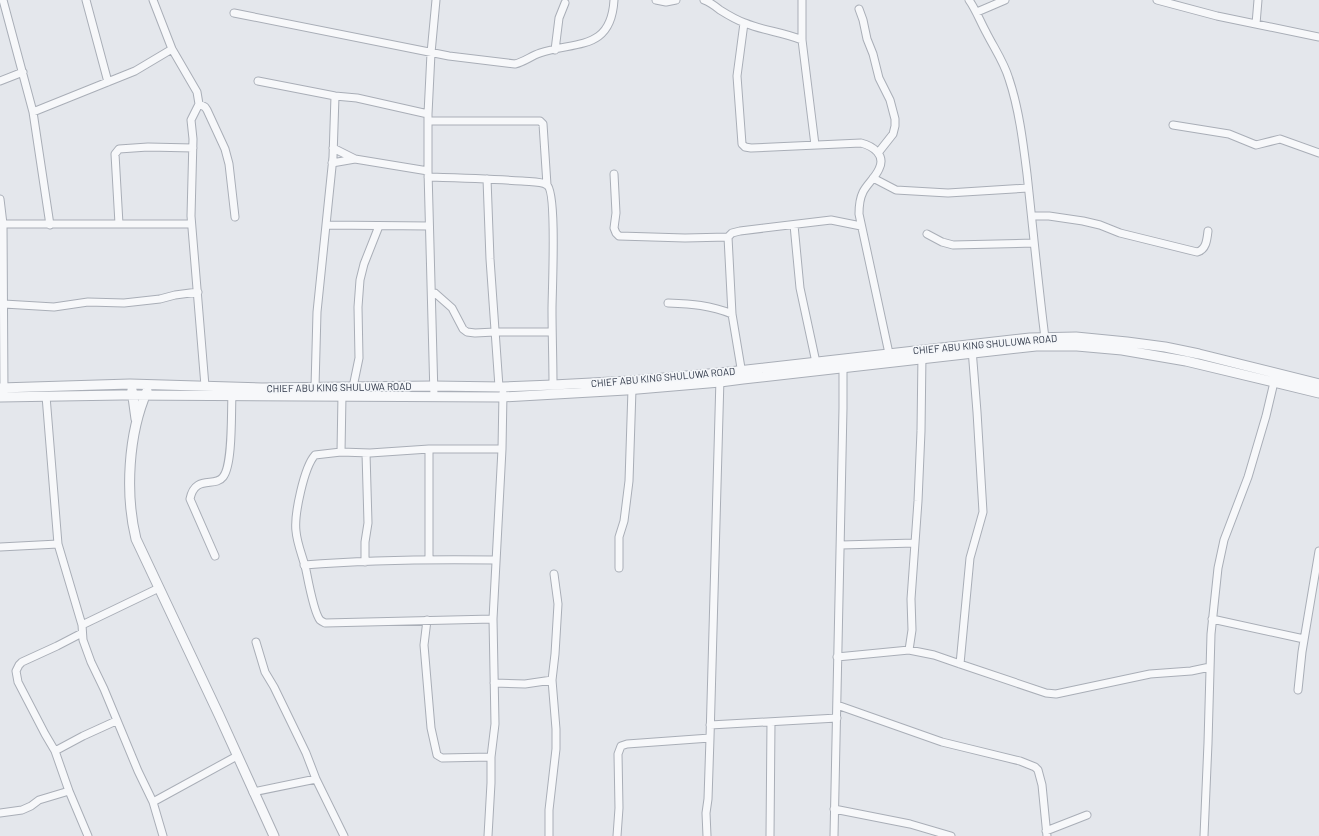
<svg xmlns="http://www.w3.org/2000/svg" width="1319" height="836" font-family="Barlow,sans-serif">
<rect width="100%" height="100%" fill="#e4e7ec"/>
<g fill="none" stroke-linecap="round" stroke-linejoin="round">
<defs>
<path id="minor" d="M 3,0 L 33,112 L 50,225
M 86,0 L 108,82
M 153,0 L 172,49 L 197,92 L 199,104 L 191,120 L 193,139 L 191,216 L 205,386
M 656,0 L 666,2 L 676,0
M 704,0 C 710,2 715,6 720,10 C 728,15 736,20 745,23 C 764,31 783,32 802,40
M 802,0 L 802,40 L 815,145
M 969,0 C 976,10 980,21 986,32 C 994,48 1004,62 1009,79 C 1019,109 1023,142 1027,174 C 1033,229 1038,283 1045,338
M 1157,0 L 1217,16 L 1319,37
M 859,9 L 863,20 L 867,39 L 873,54 L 879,78 L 890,100 L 895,119 L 895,126 L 893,134 L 878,153
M 977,12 L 1005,0
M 234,13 L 449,56 L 515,64 C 524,62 531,56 540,53 C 576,41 611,51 614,0
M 744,23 L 737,76 L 742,144 L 745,147 L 751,148 L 861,143 C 873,146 886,155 879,169 C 875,178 867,184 863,192 C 860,198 859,207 859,214 L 890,358
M 1256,24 L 1258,0
M 555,50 L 559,18 L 565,3
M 0,81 L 23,72
M 258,81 L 335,96 L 357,98 L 428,114
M 199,104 L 205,107 L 207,110 L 225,149 L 229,164 L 235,217
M 33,112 L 135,71 L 172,49
M 428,121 L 540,121 L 543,124 L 547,185
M 1173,125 L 1229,134 L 1256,145 L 1280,139 L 1319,153
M 333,148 L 355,159 L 428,171
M 332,163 L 355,159
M 614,174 L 616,213 L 614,228 L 616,233 L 619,236 L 685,238 L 728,237
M 428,177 C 459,178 491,179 522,181 C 529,182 541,181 547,185 C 557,192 552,292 552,309 C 552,334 553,360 553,385
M 873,178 L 896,190 L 948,193 L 1028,188
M 487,179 L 490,259 L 499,387
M 0,199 L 3,224 L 4,393
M 1032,216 L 1049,216 L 1083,221 L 1100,225 L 1120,233 L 1197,252 C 1206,250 1207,240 1208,231
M 3,224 L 191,224
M 119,224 L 115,154 L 119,149 L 148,147 L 193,148
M 326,225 L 429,226
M 794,225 L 800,288 L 817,367
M 927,234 L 942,242 L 953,245 L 1034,243
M 432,292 L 435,293 L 452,308 L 463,329 L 467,332 L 475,333 L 495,332 L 552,332
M 668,303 C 692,304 710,305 732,314
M 4,304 L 54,307 L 88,302 L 124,303 L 160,299 L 175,295 L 198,292
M 742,374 L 732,314 L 728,237 L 732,233 L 740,231 L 831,220 L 861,226
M 315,387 L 317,312 L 333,157 L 335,96
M 353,387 L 359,358 L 358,307 L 360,280 L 364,264 L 379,226
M 46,396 L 58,544 L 82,625
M 434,396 L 428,171 L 428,114 L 431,53 L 436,0
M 429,449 L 429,559
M 341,452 L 342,395
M 841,545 L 915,543
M 0,547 L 58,544
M 215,556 L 190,499 C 195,474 215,488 223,477 C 233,465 231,412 232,395
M 365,562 L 365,542 L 368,523 L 366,453
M 304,565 C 368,560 432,559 496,560
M 619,568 L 619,537 L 624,521 L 629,481 L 632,389
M 493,619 L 325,623 C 323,622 321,621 320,620 C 314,613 308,580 306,570 C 303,557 297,544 296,531 C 294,515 304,467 315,455 L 341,452 L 370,453 L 429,449 L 502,449
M 1212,619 L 1304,639
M 427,620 L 424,645 L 431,728 L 437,755 L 442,758 L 491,757
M 82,633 L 57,646 L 22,662 L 19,665 L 16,671 L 18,682 L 45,734 L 55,751 L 69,791 L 88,836
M 256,642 L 265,672 L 274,687 L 306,753 L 316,779
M 909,650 L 912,630 L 911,599 L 918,501 L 921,431 L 922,354
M 837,657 L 909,650 L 934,655 L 960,664 L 1046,693 L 1056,694 L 1150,674 L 1191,671 L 1210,667
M 960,664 L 970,558 L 983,512 L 977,412 L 972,349
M 494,683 L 525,684 L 552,680
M 1298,690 L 1302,652 L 1319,551
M 837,705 L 942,742 L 1020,761 L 1035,767 L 1038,770 L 1042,785 L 1047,836
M 710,725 L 837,718
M 710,738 L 720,378
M 55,751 L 83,736 L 116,721
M 253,792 L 316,779 L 344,836
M 153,802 L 138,771 L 104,689 L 91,662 L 83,640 L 82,625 L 159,588
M 834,809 L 910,824 L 951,836
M 0,813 L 22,810 L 31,806 L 39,800 L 69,791
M 1046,831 L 1087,815
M 163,836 L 153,802 L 237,756
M 488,836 L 491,783 L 491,757 L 495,724 L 493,619 L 502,449 L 503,393
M 549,836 L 549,810 L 556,749 L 556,729 L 552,680 L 555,654 L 558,604 L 554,574
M 617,836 L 619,808 L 618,754 L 621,746 L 627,744 L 710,738 L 708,799 L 706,813 L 707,836
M 770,836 L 771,722
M 834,836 L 843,408 L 843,364
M 1204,836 L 1208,743 L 1211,634 L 1218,568 L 1224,540 L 1248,477 L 1266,416 L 1275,378"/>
<path id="tertiary" d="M 0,388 L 130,384 L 262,388 L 433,386 L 503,387 L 553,385 L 630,381 L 720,373 L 1030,338 L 1076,337 L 1127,342 L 1165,347 L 1199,354 L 1319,384
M 132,390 L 136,419
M 147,391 C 128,434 125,494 136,539 L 219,715 L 274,836
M 0,397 L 122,395 L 502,397 L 626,390 L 720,382 L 743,379 L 1036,346 L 1077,346 L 1122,350 L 1186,361 L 1319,393"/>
</defs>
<use href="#minor" stroke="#a9aeb7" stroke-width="9"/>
<use href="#tertiary" stroke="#a9aeb7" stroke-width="11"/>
<use href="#minor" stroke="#f7f8fa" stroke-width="7"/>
<use href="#tertiary" stroke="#f7f8fa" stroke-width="9"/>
</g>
<g text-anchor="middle" stroke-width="3.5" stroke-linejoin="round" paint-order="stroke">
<g font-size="10" fill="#2b3445" stroke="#f4f6f9">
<text transform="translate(985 344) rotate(-5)" y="4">CHIEF ABU KING SHULUWA ROAD</text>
<text transform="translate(663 377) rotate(-5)" y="4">CHIEF ABU KING SHULUWA ROAD</text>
<text transform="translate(339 387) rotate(-1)" y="4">CHIEF ABU KING SHULUWA ROAD</text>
</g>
</g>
</svg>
